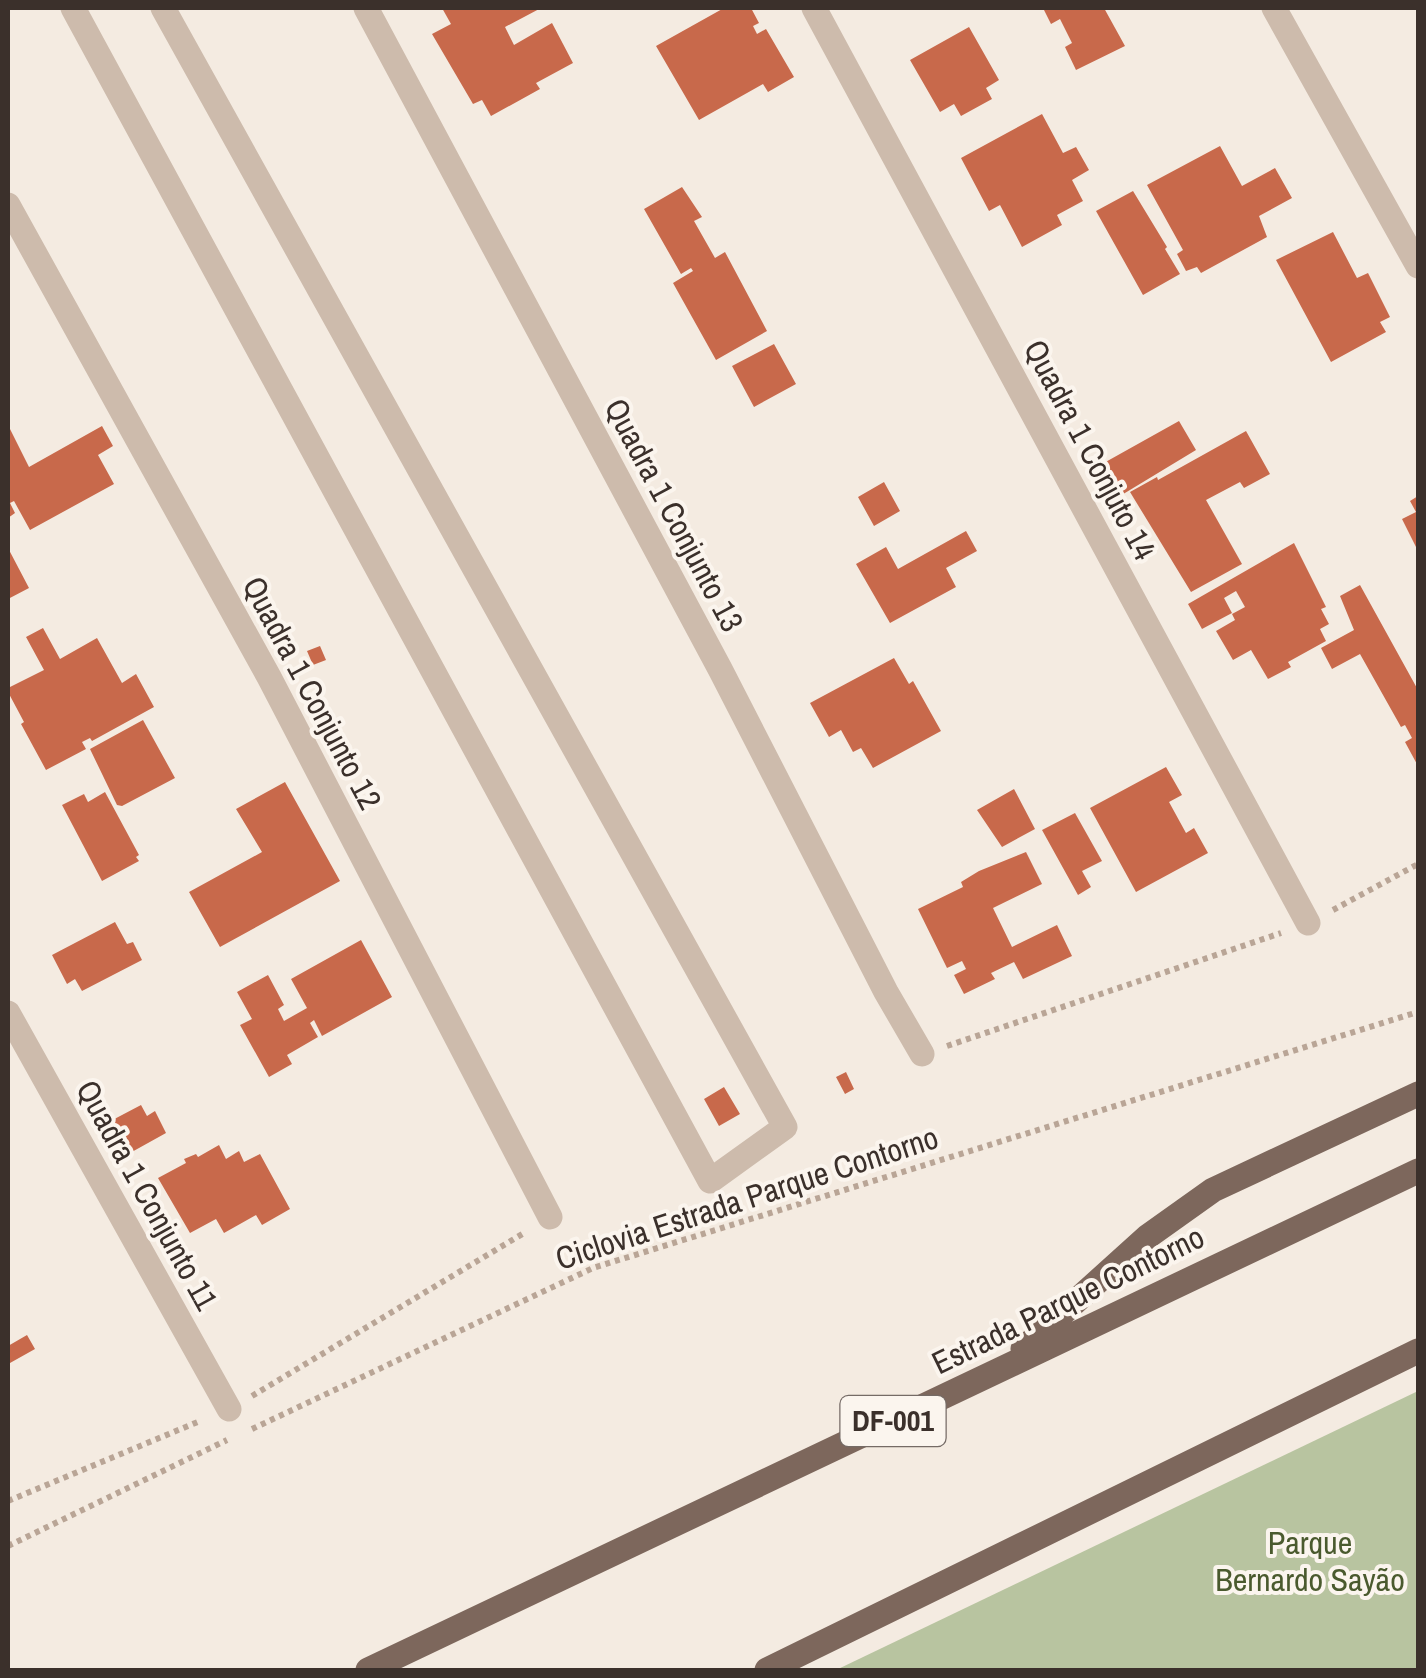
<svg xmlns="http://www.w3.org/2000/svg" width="1426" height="1678" font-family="'Archivo Narrow',sans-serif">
<rect width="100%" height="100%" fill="#f4ebe1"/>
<path fill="#b8c4a0" d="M 1418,1391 L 1418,1670 L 836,1670 Z"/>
<path fill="#c8694b" d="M 442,8 L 541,8 L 505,27 L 514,45 L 552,23 L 573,63 L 536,83 L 540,89 L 491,116 L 482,100 L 473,104 L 432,34 L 451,24 Z
M 724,8 L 751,8 L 759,23 L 753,26 L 757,34 L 766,29 L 794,77 L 768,92 L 763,84 L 699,120 L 656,46 Z
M 1043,8 L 1104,8 L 1125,46 L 1076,70 L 1065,47 L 1072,43 L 1060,19 L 1051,24 Z
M 969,27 L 999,80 L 986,88 L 992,99 L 961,116 L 954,104 L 940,112 L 910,60 Z
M 1042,114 L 1063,153 L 1076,147 L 1089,170 L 1072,180 L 1083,201 L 1057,215 L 1062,225 L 1022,247 L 1000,205 L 989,211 L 961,158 Z
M 1220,146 L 1242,186 L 1275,168 L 1292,198 L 1259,216 L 1267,237 L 1201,273 L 1197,267 L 1186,271 L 1177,254 L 1183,250 L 1147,185 Z
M 682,187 L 702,217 L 694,221 L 715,258 L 725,252 L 767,331 L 716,360 L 673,283 L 693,271 L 691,268 L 681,274 L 644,209 Z
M 1133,191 L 1167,247 L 1165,249 L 1180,274 L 1143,295 L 1096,211 Z
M 1333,232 L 1357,278 L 1368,273 L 1390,317 L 1380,322 L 1386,332 L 1331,362 L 1276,260 Z
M 774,344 L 796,384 L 754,407 L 732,366 Z
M 1179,421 L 1196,450 L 1120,496 L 1102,464 Z
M 8,425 L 29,467 L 102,426 L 113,446 L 98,455 L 114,484 L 30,530 L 14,501 L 10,503 L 15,513 L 8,518 Z
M 1246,431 L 1270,474 L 1244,488 L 1240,482 L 1206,500 L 1242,564 L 1191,592 L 1130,492 L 1157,477 L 1158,480 Z
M 884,482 L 900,511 L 874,526 L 858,497 Z
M 1418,496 L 1418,551 L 1402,519 L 1416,512 L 1410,501 Z
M 966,531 L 977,551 L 946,568 L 956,587 L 890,623 L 856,564 L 886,547 L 898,569 Z
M 1294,543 L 1326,607 L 1321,609 L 1329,624 L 1320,629 L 1326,641 L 1288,662 L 1291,667 L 1268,679 L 1251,650 L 1233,660 L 1216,631 L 1235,620 L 1232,614 L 1245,607 L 1236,591 L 1224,598 L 1232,613 L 1202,629 L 1188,604 Z
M 8,548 L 29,588 L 8,599 Z
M 1360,585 L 1418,690 L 1418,766 L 1405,742 L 1412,738 L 1405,725 L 1401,727 L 1360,654 L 1332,669 L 1321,648 L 1354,630 L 1340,596 Z
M 43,628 L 60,659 L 97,638 L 122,683 L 136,674 L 154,707 L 92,741 L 90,738 L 82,742 L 86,749 L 46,770 L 21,724 L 24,722 L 8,692 L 8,688 L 44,670 L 26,637 Z
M 320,646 L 326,660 L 313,665 L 307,651 Z
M 894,658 L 909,684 L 913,681 L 941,731 L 873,768 L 861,748 L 853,752 L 841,730 L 829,737 L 810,703 Z
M 143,720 L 175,778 L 122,806 L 117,805 L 90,749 Z
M 1166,767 L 1182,795 L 1169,802 L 1186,833 L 1194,828 L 1208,853 L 1136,892 L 1090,808 Z
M 285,782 L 340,881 L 220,947 L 189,892 L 262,852 L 236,809 Z
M 1014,789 L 1035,829 L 1002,847 L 977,810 Z
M 105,792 L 139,855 L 136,857 L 139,861 L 102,881 L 62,805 L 84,794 L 88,802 Z
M 1075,813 L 1102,861 L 1082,871 L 1091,887 L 1078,895 L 1042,830 Z
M 1026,852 L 1042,884 L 993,908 L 1012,947 L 1057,925 L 1072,956 L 1023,979 L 1014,962 L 991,973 L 995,979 L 964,994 L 954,975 L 966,969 L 962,961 L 947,968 L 918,909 L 963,887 L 961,882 L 979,871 Z
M 115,922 L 127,944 L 133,942 L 142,960 L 82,991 L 75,979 L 67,984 L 52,955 Z
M 361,940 L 392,997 L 322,1036 L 314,1020 L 310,1023 L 318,1037 L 287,1055 L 292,1064 L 269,1077 L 240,1025 L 252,1019 L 237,992 L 268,975 L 284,1005 L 278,1009 L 284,1021 L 307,1008 L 291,979 Z
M 846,1072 L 854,1089 L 845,1094 L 836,1077 Z
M 724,1087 L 740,1114 L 719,1126 L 704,1099 Z
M 141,1105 L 147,1116 L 155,1111 L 166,1133 L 121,1158 L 103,1125 Z
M 219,1145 L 226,1159 L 239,1151 L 244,1162 L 260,1154 L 290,1209 L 262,1225 L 256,1215 L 224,1233 L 216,1219 L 190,1233 L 158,1178 L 186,1163 L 184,1159 L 196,1154 L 198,1157 Z
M 27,1335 L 35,1349 L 10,1363 L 8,1346 Z"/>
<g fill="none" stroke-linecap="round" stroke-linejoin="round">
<path stroke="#b9a596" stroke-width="6" stroke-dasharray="5 5" stroke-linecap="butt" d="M 1333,910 L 1418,864
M 947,1046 L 1281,933
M 252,1396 L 524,1233
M 252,1429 L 593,1268 L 1418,1012
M 8,1501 L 200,1421
M 8,1546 L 227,1440"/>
<path stroke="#cdbbac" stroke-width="25" d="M 73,8 L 710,1181 L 785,1127 L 163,8
M 366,8 L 720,669 L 886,992 L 922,1054
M 814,8 L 1308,923
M 1274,8 L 1418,266
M 8,205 L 269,677 L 550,1217
M 8,1013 L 229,1409"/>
<path stroke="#7d675c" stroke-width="25" d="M 1023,1349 L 1147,1237 L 1213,1190 L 1418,1094
M 368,1670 L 1418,1171
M 767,1670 L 1418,1351"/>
</g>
<g text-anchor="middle" stroke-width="8" stroke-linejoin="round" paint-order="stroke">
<rect fill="#fbf5ee" stroke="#756b66" stroke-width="2.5" x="840.5" y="1396" width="105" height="50" rx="8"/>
<g font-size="30" font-weight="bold" fill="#3b302b">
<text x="893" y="1431">DF-001</text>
</g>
<g font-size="32" fill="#3b302b" stroke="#fbf5ee">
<text transform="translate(1090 450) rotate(62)" y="11">Quadra 1 Conjuto 14</text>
<text transform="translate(674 515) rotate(62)" y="11">Quadra 1 Conjunto 13</text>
<text transform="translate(312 693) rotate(62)" y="11">Quadra 1 Conjunto 12</text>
<text transform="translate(147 1195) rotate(61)" y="11">Quadra 1 Conjunto 11</text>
<text transform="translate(747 1198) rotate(-18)" y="11">Ciclovia Estrada Parque Contorno</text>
<text transform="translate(1068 1300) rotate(-26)" y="11">Estrada Parque Contorno</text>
</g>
<g font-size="32" fill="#4a5a2e" stroke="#fbf5ee">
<text x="1310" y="1554">Parque<tspan x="1310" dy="37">Bernardo Sayão</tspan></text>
</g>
</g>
<rect width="1426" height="1678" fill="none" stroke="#3b302b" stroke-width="20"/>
</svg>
